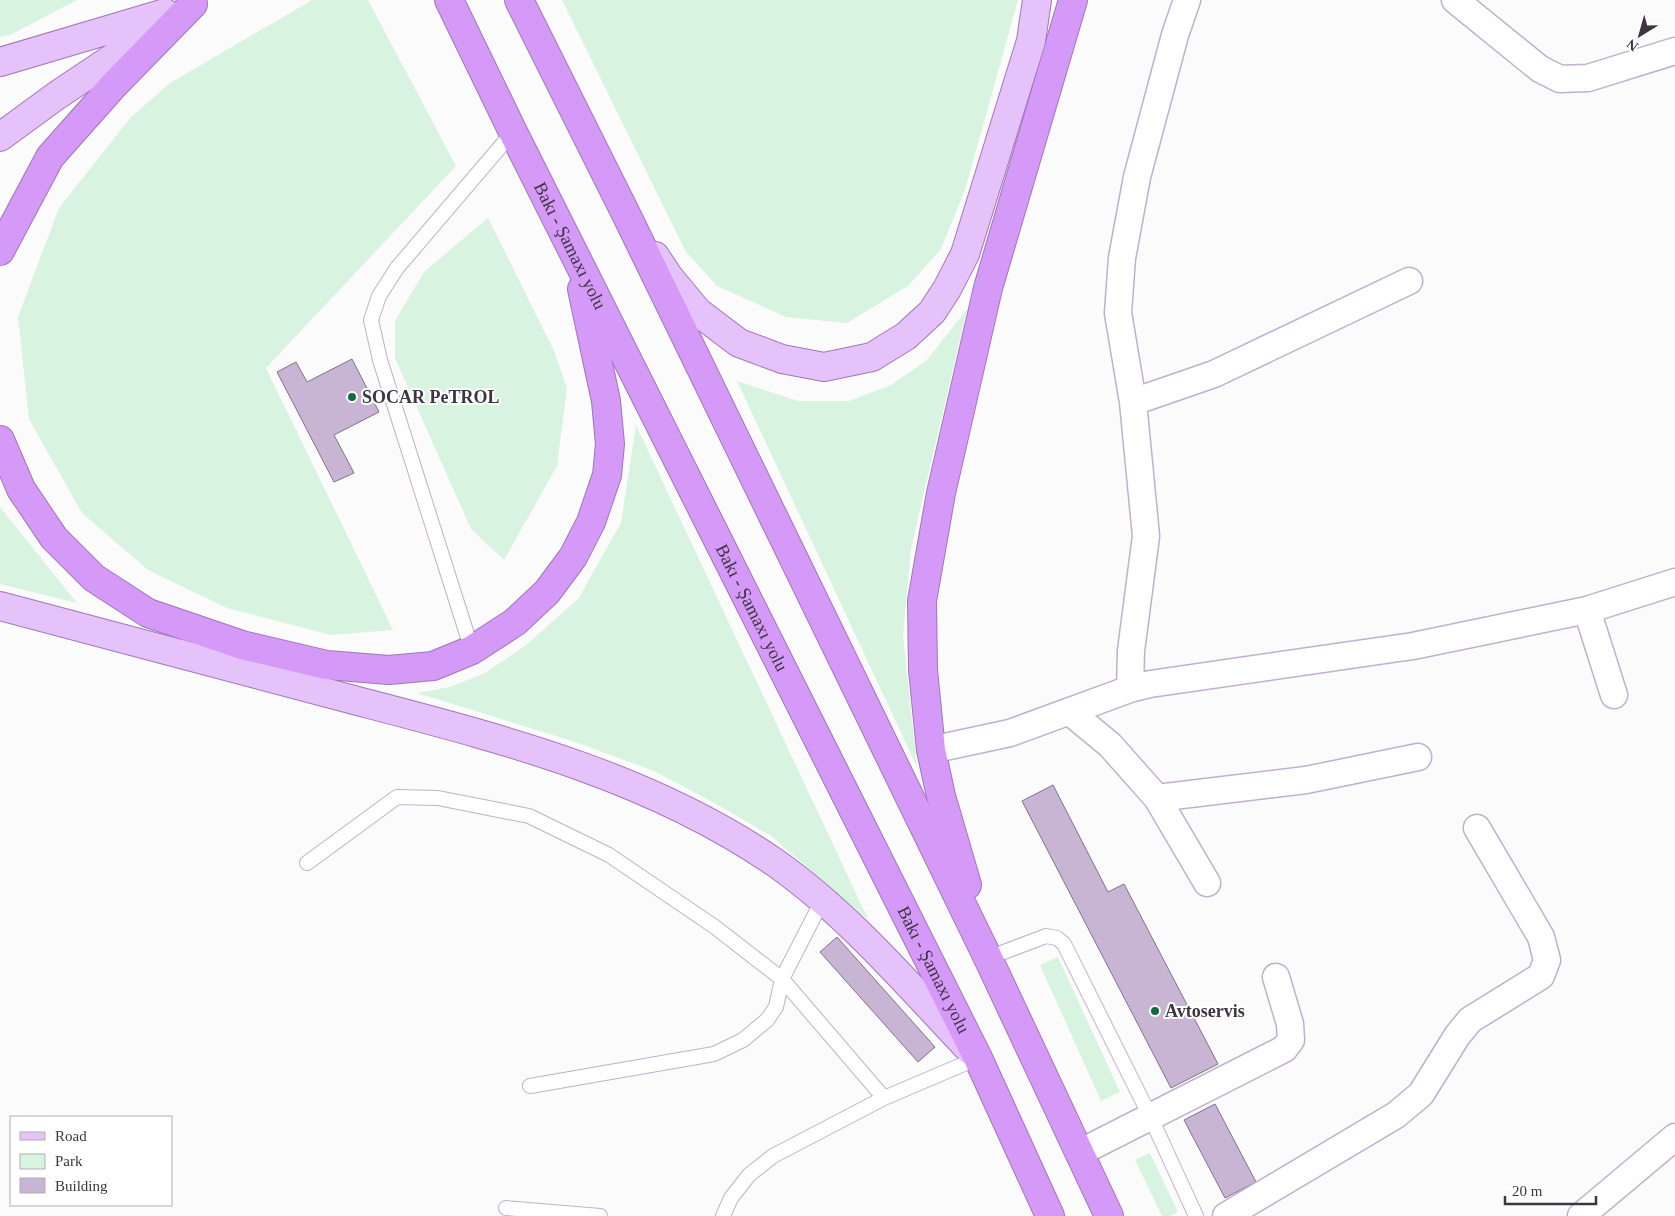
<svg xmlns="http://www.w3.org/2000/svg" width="1675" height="1216" font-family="Georgia,serif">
<rect width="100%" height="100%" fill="#fbfbfb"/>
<path fill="#d9f3e1" d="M 0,0 L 77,0 L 10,35 L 0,37 Z
M 312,0 L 368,0 L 456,166 L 266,368 L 393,630 L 331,635 L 227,608 L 148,570 L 82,513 L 29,419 L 18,317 L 59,208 L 131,117 L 170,83 Z
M 562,0 L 1018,0 L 965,190 L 941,249 L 908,286 L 847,323 L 786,317 L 717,286 L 686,252 Z
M 488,218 L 554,351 L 567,388 L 557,466 L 504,560 L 471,529 L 395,358 L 395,321 L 424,272 Z
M 967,309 L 911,549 L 903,636 L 917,767 L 737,381 L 798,401 L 849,401 L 891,385 L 927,360 Z
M 636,425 L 869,921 L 771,836 L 718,805 L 654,771 L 575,742 L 417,693 L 450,687 L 485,673 L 526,645 L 578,599 L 621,523 Z
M 0,507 L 77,603 L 0,584 Z
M 1058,957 L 1120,1092 L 1101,1101 L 1040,965 Z
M 1150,1153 L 1178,1212 L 1170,1216 L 1162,1216 L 1135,1160 Z"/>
<path fill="#c8b5d4" stroke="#82708d" d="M 352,359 L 379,412 L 334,435 L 354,473 L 334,482 L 277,372 L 296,362 L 307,382 Z
M 1053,785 L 1108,892 L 1124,884 L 1218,1064 L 1171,1088 L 1022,801 Z
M 837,937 L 935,1047 L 918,1062 L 820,952 Z
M 1215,1104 L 1256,1182 L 1225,1198 L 1184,1120 Z"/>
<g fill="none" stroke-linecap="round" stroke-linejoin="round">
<defs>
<path id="lane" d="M 472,650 L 380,360 L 371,320 L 379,296 L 397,268 L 513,132
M 307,863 L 397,797 L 438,798 L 529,816 L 609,855 L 715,927 L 782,979 L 884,1098
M 988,958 L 1046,936 L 1057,938 L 1064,944 L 1151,1118 L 1196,1216
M 530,1086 L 714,1054 L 743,1040 L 767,1020 L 776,1007 L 782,979 L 822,901
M 506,1208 L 600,1216
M 723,1216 L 731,1198 L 749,1175 L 773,1156 L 884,1098 L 978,1058"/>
<path id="street" d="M 1455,0 L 1540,69 L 1560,79 L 1588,78 L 1675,51
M 1133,402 L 1214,374 L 1409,281
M 1587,610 L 1614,695
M 1130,689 L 1131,651 L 1146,536 L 1133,402 L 1118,313 L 1122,258 L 1137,177 L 1175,35 L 1187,0
M 1070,712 L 1110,745 L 1157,798 L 1207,883
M 931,750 L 1010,733 L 1130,689 L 1150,684 L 1413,646 L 1587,610 L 1675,582
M 1157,798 L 1306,780 L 1418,757
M 1079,1153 L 1284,1049 L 1291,1040 L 1290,1024 L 1276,977
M 1226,1216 L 1396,1115 L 1421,1094 L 1457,1036 L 1470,1020 L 1541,976 L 1547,960 L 1541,937 L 1477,828
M 1581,1216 L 1675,1137"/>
<path id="primary" d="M 0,62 L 165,13
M 0,137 L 56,96 L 168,21
M 655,256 L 669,277 L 698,312 L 739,343 L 782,359 L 824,367 L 872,357 L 906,336 L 932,312 L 947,289 L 965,254 L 1031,41 L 1037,0
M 0,606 C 117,637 233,668 350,699 C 498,738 649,775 777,864 C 850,916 909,986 970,1050"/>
<g id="highway">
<path id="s1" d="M 449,0 L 513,132 L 978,1058 L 1050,1216"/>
<path d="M 519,0 L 625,212 L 988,958 L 1109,1216"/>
<path d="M 0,251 L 50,157 L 113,86 L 193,4"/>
<path d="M 0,440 L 21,489 L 54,538 L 94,578 L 148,613 L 242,645 L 327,665 L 389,670 L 433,666 L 472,650 L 515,622 L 547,592 L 573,557 L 591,522 L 607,475 L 610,444 L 606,401 L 582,289"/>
<path d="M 967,885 L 941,796 L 931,750 L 923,670 L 922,601 L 941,493 L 988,288 L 1073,0"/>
</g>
</defs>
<use href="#lane" stroke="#c2afce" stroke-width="16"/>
<use href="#street" stroke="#c2afce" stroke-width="29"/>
<use href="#primary" stroke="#a076b8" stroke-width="30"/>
<use href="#highway" stroke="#a076b8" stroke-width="30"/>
<use href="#lane" stroke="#fff" stroke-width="14"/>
<use href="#street" stroke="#fff" stroke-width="26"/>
<use href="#primary" stroke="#e6c2fa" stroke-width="28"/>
<use href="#highway" stroke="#d599f7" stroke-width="28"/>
</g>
<g fill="#106b3e" stroke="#fff" stroke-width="2">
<circle cx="352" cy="397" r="5"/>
<circle cx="1155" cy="1011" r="5"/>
</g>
<g text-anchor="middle" stroke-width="4" stroke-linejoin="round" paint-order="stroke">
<g font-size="18" fill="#3d3542" stroke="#fff">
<text dy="6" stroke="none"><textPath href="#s1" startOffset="274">Bakı - Şamaxı yolu</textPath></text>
<text dy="6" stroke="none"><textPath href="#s1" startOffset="679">Bakı - Şamaxı yolu</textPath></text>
<text dy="6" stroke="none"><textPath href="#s1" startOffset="1084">Bakı - Şamaxı yolu</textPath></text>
</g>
<g font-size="18" font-weight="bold" fill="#3d3542" stroke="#fff" text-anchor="start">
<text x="362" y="403">SOCAR PeTROL</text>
<text x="1165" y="1017">Avtoservis</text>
</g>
</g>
<rect x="10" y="1116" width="162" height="90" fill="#ffffff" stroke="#b1aeb3"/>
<rect x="20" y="1132" width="25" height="8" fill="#e6c2fa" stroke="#b1aeb3"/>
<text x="55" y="1141" font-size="15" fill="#3d3542">Road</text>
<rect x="20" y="1154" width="25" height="15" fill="#d9f3e1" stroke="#b1aeb3"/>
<text x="55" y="1166" font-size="15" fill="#3d3542">Park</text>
<rect x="20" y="1178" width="25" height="15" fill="#c8b5d4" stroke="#b1aeb3"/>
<text x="55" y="1191" font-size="15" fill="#3d3542">Building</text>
<g transform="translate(1640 35) rotate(217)" stroke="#ffffff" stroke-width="4" paint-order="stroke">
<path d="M0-4L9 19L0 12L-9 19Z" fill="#3d3542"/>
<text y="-8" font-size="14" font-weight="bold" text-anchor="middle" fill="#3d3542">N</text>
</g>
<path d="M1505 1196v8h91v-8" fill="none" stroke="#3d3542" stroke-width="2.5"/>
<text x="1512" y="1196" font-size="15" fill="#3d3542" stroke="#ffffff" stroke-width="4" paint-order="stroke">20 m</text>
</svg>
